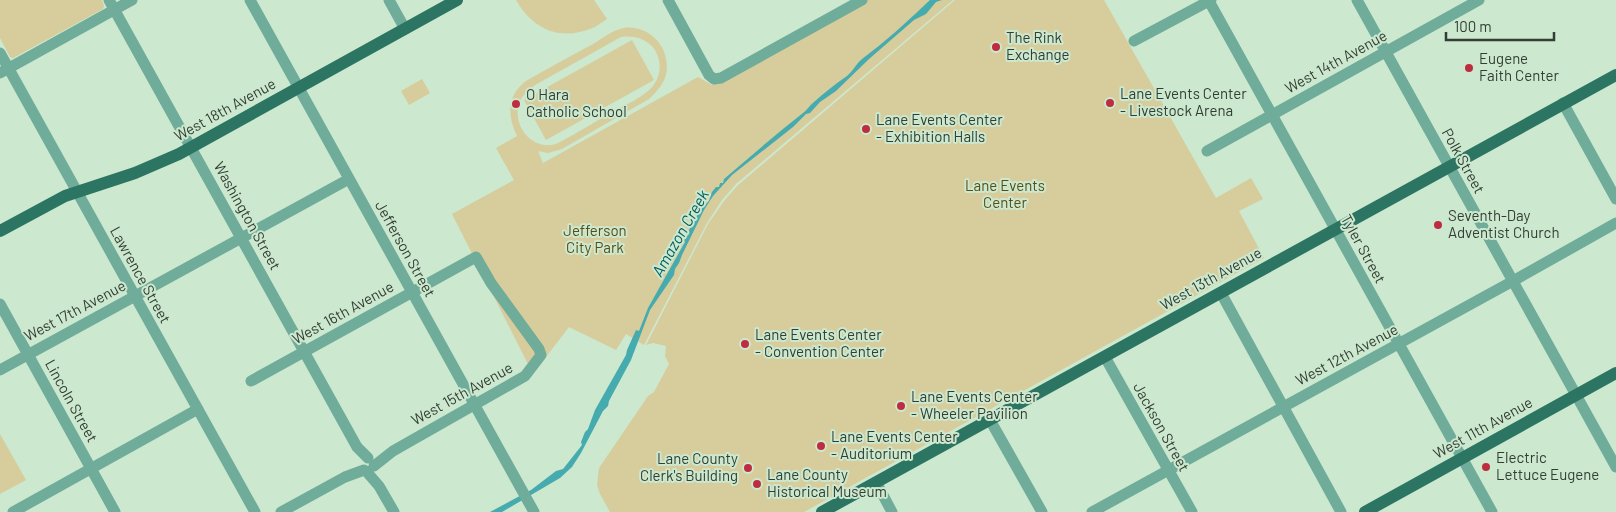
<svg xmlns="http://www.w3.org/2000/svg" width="1616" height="512" font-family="Barlow,sans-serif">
<rect width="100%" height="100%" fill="#cce8cf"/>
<path fill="#d7cc9b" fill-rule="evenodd" d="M 0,0 L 102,0 L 104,6 L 103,9 L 13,58 L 10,57 L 0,38 Z
M 516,0 L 594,0 L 607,19 C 601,23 596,27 590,29 C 558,41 532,28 516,0 Z
M 867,0 L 953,0 L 736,184 L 722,200 L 707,223 L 644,345 L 626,334 L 616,350 L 569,327 L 533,374 L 452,214 L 514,180 L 496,148 L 517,136 C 507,116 507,95 526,81 C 548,68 571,56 593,44 C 603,38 613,30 624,28 C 644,25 663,40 666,59 C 670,76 661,88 649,99 L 562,149 L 548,153 L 538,151 L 543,163 L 698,77 L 712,85 ZM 621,37 C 633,35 648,39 655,50 C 662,62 661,76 653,86 C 643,98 626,104 614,111 C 594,122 576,134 556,144 C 532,151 512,126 519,103 C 522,95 529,90 535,85 Z
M 955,0 L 1104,0 L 1216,198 L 1251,178 L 1263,199 L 1239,211 L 1264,258 L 804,512 L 610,512 L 600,494 L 597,485 L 599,468 L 648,396 L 654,392 L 669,364 L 665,356 L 666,346 L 653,343 L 646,345 L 708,224 L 724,201 L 737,186 Z
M 632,40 L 654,80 L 546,140 L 524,100 Z
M 422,79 L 430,93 L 409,105 L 401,91 Z
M 0,434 L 26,480 L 0,494 Z"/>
<path fill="#46abaf" d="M 930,0 L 942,0 L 936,2 L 926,14 L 914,20 L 869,59 L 836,91 L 820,102 L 810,113 L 806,114 L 793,127 L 732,175 L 713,196 L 704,210 L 682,255 L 679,263 L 675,269 L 674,275 L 650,310 L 631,360 L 609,401 L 608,406 L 603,411 L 581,453 L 572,467 L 560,478 L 502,512 L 490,512 L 531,490 L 556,471 L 563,469 L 582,445 L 581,442 L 585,432 L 588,429 L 595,410 L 626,355 L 627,350 L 636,330 L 639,331 L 648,308 L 685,242 L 684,240 L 689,234 L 688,232 L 700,210 L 709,201 L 712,192 L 716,187 L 719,187 L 720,183 L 723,183 L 724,179 C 750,157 776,134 803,113 C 807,110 810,105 814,102 C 824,93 835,84 847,76 C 853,71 856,64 862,59 C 886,41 908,21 930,0 Z"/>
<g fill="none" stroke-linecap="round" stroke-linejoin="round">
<path stroke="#6fac9a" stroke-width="11" d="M 109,0 L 357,447 L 368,458
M 250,0 L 534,512
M 389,0 L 405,29
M 668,0 L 709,75 L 714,79 L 721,78 L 862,0
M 1357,0 L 1616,467
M 1209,1 L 1492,512
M 1134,41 L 1211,0
M 0,53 L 255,512
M 0,73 L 132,0
M 1563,103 L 1616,199
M 1207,151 L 1479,0
M 1221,293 L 1341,512
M 0,304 L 115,512
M 1105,357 L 1192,512
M 0,370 L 349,179
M 251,381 L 476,257 L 491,283 L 539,349 L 541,355 L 525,376 L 393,451 L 374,466
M 990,420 L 1042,512
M 366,471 L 379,486 L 394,512
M 876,482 L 892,512
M 13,512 L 198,409
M 281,512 L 345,477 L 364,470
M 1092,512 L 1513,281 L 1616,223"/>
<path stroke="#2d7563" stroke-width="12" d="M 0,231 L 65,196 L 135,173 L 179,154 L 457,0
M 822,512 L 1616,75
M 1365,512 L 1616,373"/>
</g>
<g fill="#bd2c3f" stroke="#cce8cf" stroke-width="2">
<circle cx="996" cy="47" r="5"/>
<circle cx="1469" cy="68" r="5"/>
<circle cx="1110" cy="103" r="5"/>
<circle cx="516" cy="104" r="5"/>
<circle cx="866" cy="129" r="5"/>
<circle cx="1438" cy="225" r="5"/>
<circle cx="745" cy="344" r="5"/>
<circle cx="901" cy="406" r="5"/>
<circle cx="821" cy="446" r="5"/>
<circle cx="1486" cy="467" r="5"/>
<circle cx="748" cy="468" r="5"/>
<circle cx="757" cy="484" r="5"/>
</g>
<g text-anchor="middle" stroke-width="4" stroke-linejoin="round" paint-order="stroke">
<g font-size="15" fill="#323e33" stroke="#cce8cf" text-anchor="start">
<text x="1006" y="43">The Rink<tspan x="1006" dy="17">Exchange</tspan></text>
<text x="1479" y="64">Eugene<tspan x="1479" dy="17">Faith Center</tspan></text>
<text x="1120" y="99">Lane Events Center<tspan x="1120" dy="17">- Livestock Arena</tspan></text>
<text x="526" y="100">O Hara<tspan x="526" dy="17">Catholic School</tspan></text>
<text x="876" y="125">Lane Events Center<tspan x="876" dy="17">- Exhibition Halls</tspan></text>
<text x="1448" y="221">Seventh-Day<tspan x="1448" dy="17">Adventist Church</tspan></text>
<text x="755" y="340">Lane Events Center<tspan x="755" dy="17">- Convention Center</tspan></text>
<text x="911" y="402">Lane Events Center<tspan x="911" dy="17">- Wheeler Pavilion</tspan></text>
<text x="831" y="442">Lane Events Center<tspan x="831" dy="17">- Auditorium</tspan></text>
<text x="1496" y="463">Electric<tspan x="1496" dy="17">Lettuce Eugene</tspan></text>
<text x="738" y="464" text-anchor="end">Lane County<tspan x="738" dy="17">Clerk's Building</tspan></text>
<text x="767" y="480">Lane County<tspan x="767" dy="17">Historical Museum</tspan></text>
</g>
<g font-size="15" fill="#323e33" stroke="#cce8cf">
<text transform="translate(1336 62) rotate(-29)" y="5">West 14th Avenue</text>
<text transform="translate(225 110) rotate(-29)" y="5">West 18th Avenue</text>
<text transform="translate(1463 161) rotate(61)" y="5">Polk Street</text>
<text transform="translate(247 216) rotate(61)" y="5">Washington Street</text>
<text transform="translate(405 249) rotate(61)" y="5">Jefferson Street</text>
<text transform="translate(1363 249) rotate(61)" y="5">Tyler Street</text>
<text transform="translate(140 275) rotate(61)" y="5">Lawrence Street</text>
<text transform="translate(1211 279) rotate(-29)" y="5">West 13th Avenue</text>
<text transform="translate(75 311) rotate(-28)" y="5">West 17th Avenue</text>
<text transform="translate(343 313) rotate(-29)" y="5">West 16th Avenue</text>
<text transform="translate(1347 355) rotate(-28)" y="5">West 12th Avenue</text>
<text transform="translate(462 394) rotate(-29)" y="5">West 15th Avenue</text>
<text transform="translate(71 401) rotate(61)" y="5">Lincoln Street</text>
<text transform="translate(1161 427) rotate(61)" y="5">Jackson Street</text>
<text transform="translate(1483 428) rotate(-29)" y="5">West 11th Avenue</text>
</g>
<g font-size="15" fill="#594d16" stroke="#cce8cf">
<text x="1005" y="191">Lane Events<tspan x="1005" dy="17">Center</tspan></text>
<text x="595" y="236">Jefferson<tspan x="595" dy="17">City Park</tspan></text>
</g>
<g font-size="16" font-style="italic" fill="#005c5f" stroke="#cce8cf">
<text transform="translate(680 233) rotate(-60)" y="6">Amazon Creek</text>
</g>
</g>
<path d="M1446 32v8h108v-8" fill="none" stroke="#323e33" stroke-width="2.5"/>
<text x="1454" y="32" font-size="15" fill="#323e33" stroke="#cce8cf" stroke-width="4" paint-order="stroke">100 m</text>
</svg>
